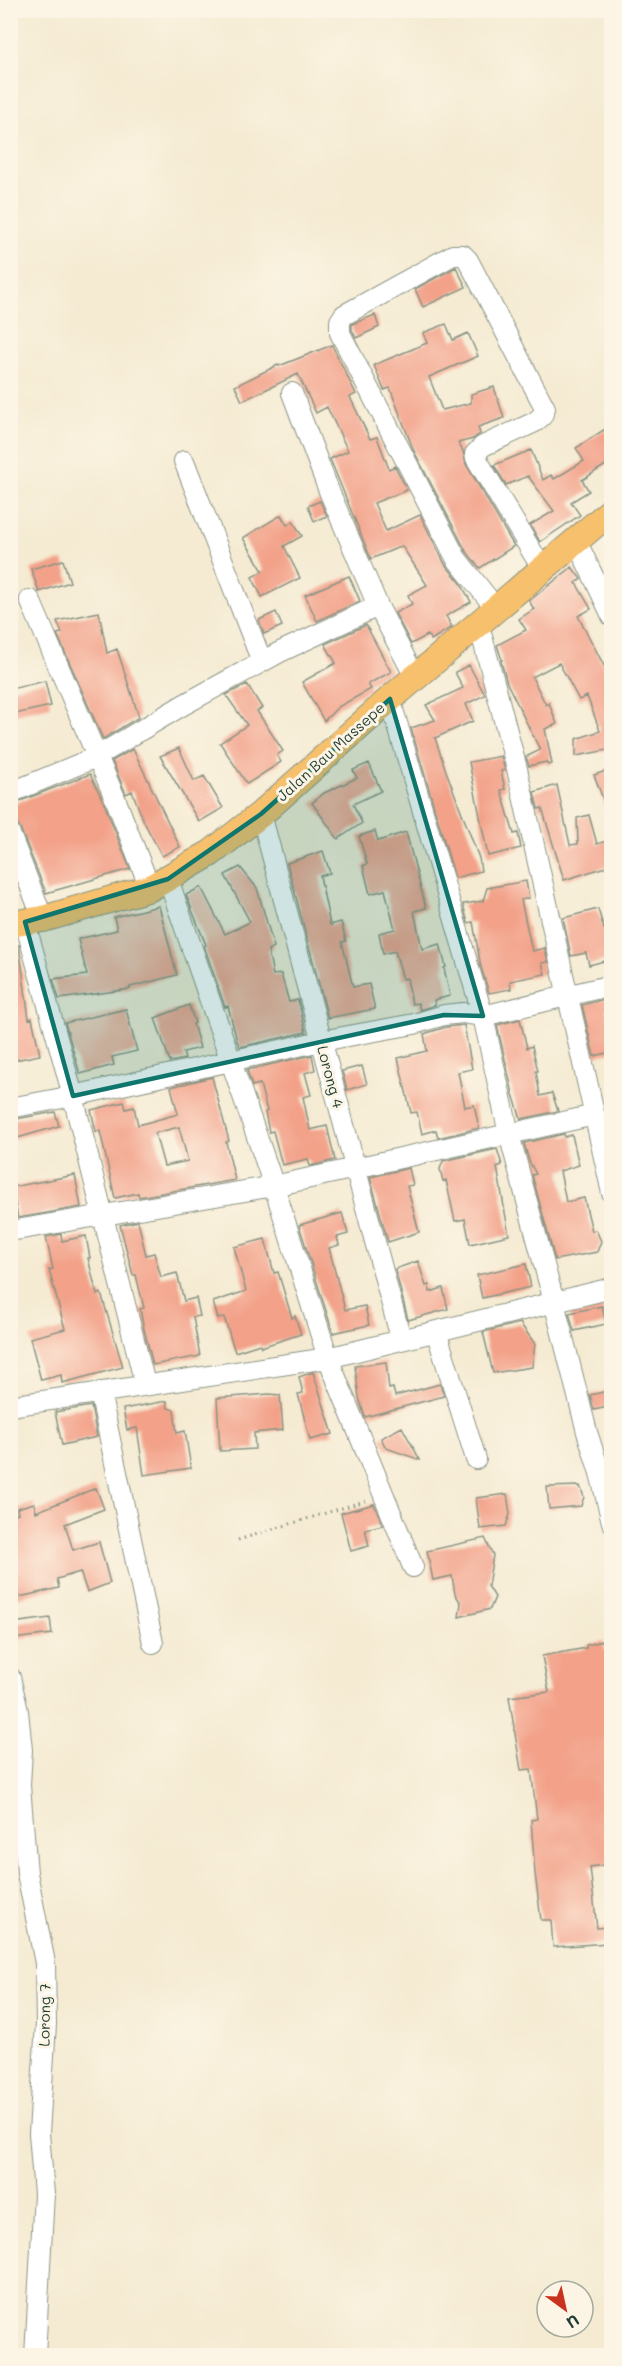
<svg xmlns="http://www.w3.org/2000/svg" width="622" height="2366" font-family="Mali,sans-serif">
<rect width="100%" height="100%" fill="#fcf5e5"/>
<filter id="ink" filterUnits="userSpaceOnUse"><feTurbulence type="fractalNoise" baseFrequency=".0167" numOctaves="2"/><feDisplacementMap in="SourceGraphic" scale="12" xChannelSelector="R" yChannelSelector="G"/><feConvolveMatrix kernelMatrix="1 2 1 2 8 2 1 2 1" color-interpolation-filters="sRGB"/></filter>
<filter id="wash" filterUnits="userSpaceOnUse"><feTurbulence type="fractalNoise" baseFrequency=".008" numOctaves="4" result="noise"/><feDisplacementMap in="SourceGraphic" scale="24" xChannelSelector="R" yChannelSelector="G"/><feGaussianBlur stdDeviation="1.35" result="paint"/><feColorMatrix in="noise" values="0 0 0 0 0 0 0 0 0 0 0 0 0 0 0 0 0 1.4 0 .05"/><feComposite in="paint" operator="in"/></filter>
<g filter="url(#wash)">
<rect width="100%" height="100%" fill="#f5ebd3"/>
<g id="blocks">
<path fill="#f3a189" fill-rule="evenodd" d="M 456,267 L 466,287 L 423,307 L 415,289 Z
M 375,315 L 379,327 L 356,338 L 352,330 L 352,324 Z
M 446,324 L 453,340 L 468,333 L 478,356 L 429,377 L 442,410 L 471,403 L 471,394 L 494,387 L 504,418 L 478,427 L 480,434 L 473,439 L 458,443 L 463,451 L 466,464 L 514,546 L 480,568 L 466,551 L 413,449 L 390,388 L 384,390 L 374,365 L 427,343 L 423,333 Z
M 332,345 L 356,394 L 350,397 L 370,439 L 377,437 L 389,469 L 395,466 L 407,490 L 374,503 L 386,531 L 420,515 L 445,564 L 460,582 L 471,602 L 446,616 L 452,627 L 431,640 L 428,635 L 411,644 L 395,613 L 412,604 L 408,595 L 427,585 L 402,546 L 371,559 L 330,459 L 348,451 L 327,407 L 316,413 L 298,374 L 242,401 L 235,386 L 278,365 L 279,366 Z
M 605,429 L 612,440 L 612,461 L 582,480 L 589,491 L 571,502 L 580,515 L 540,542 L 530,525 L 554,511 L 528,476 L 506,485 L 494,465 L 531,450 L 543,480 L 551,475 L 554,479 L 584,461 L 576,448 Z
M 320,501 L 327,516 L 314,521 L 308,506 Z
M 281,515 L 287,525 L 293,521 L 302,536 L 284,546 L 300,578 L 262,597 L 252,577 L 263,571 L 243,538 Z
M 63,560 L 70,582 L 39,592 L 31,569 Z
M 572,567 L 581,579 L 576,583 L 591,609 L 578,616 L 612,681 L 612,758 L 607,750 L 576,756 L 576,739 L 600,731 L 587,696 L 579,700 L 559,663 L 532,677 L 546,705 L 549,703 L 557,724 L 545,729 L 552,764 L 548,765 L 546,762 L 529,766 L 526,757 L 540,750 L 507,683 L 501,661 L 502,660 L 497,645 L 526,630 L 519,619 L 534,609 L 529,601 Z
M 349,576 L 360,601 L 317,621 L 305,595 Z
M 99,612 L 107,653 L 117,649 L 139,717 L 103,739 L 57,634 L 62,633 L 57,621 Z
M 276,612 L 282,626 L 264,634 L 259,620 Z
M 366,625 L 391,672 L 368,684 L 371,689 L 338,707 L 324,721 L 302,682 L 336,663 L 325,644 Z
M 469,665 L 485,695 L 466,704 L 473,721 L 435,738 L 446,771 L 479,858 L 481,871 L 455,878 L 411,728 L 435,720 L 426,705 L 463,688 L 455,672 Z
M 45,681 L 51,706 L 10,715 L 10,689 Z
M 247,684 L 262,708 L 257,711 L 283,751 L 277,755 L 281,762 L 247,784 L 220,743 L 247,725 L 226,695 Z
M 179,748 L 194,781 L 204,776 L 223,808 L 199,822 L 160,756 Z
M 133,749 L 180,847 L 162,856 L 144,822 L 132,791 L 126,794 L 112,761 Z
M 501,756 L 505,770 L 501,771 L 505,789 L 501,790 L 514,834 L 518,833 L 521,848 L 488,856 L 469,762 Z
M 369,763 L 381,791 L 353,804 L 362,823 L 338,839 L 312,803 L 324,793 L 357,778 L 353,770 Z
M 612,769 L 612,818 L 610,818 L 594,775 Z
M 90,774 L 104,803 L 130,869 L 46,893 L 21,830 L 10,814 L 10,805 Z
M 557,785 L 570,845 L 578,844 L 577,818 L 589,815 L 597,844 L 612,839 L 612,865 L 564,880 L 542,808 L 538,809 L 534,792 Z
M 375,831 L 378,841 L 406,832 L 426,908 L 414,911 L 422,949 L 440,944 L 446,967 L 444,968 L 450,996 L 434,1000 L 435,1005 L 420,1010 L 418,1003 L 412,1004 L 407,978 L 403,979 L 395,951 L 383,954 L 379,933 L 395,929 L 385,890 L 370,894 L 363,866 L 367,864 L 359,836 Z
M 323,851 L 330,873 L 320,876 L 330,925 L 341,922 L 346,941 L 342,942 L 353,987 L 369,984 L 375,1009 L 328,1018 L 287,863 Z
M 240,867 L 257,888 L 274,947 L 268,950 L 273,975 L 281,974 L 289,1002 L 298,1000 L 306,1032 L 240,1047 L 237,1041 L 228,1006 L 225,1007 L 204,946 L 206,945 L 186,895 L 201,887 L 225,934 L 250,922 L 225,875 Z
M 526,881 L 529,898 L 521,900 L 532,951 L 545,948 L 548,962 L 542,963 L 545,974 L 510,981 L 511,989 L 489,993 L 481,967 L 473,922 L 468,923 L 463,904 L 483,901 L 487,888 Z
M 159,906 L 177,975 L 130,987 L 130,989 L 59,999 L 53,979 L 87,975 L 78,939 L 117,930 L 114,917 Z
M 598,909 L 604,929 L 612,927 L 612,959 L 589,965 L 586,953 L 571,956 L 563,918 Z
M 19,945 L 29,1019 L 32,1018 L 40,1055 L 10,1061 L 10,946 Z
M 612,997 L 612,1008 L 606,1009 L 612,1033 L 612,1052 L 594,1056 L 582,1005 Z
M 189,1005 L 195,1023 L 193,1024 L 200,1048 L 183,1052 L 185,1059 L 170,1062 L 155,1018 Z
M 126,1009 L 137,1051 L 112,1057 L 114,1065 L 80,1074 L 65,1023 Z
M 520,1019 L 527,1048 L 532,1046 L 538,1071 L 536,1071 L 540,1096 L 552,1093 L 558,1111 L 521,1119 L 513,1094 L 497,1025 Z
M 464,1025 L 472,1069 L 458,1072 L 465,1107 L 474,1105 L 479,1128 L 438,1138 L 436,1130 L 422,1134 L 417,1112 L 411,1113 L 398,1058 L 427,1051 L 424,1034 L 446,1027 Z
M 312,1055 L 315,1070 L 305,1073 L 311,1095 L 303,1097 L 310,1130 L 327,1126 L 335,1160 L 310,1166 L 308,1159 L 282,1165 L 273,1131 L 269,1132 L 265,1112 L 267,1111 L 260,1084 L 252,1086 L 247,1070 Z
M 362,1066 L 367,1084 L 347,1090 L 342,1071 Z
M 212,1077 L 229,1141 L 226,1142 L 235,1180 L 139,1197 L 138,1193 L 115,1198 L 100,1131 L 96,1132 L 91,1110 L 124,1102 L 126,1109 L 134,1107 L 138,1125 L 178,1114 L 171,1087 ZM 179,1127 L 188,1161 L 164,1166 L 155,1133 Z
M 55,1112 L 59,1126 L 14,1139 L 10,1120 Z
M 564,1134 L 565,1137 L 572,1135 L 579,1165 L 560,1171 L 566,1202 L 584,1198 L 592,1231 L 596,1230 L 601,1241 L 597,1252 L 555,1260 L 532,1175 L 536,1174 L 529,1161 L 524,1143 Z
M 497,1149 L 502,1165 L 497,1167 L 509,1235 L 470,1244 L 465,1219 L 455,1221 L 446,1180 L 443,1181 L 440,1169 L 443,1161 Z
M 409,1168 L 413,1185 L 407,1186 L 419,1232 L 388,1242 L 370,1177 Z
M 75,1175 L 81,1207 L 18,1218 L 12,1187 Z
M 342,1213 L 348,1234 L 337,1237 L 339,1245 L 329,1248 L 345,1310 L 365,1306 L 369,1325 L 333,1333 L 299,1225 Z
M 138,1221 L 146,1255 L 154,1253 L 161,1277 L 177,1273 L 184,1301 L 196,1298 L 200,1316 L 193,1317 L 200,1356 L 153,1365 L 144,1329 L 140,1309 L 144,1308 L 136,1275 L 133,1275 L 120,1225 Z
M 61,1234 L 62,1241 L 86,1236 L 90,1258 L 88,1258 L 97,1295 L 101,1293 L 123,1367 L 62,1383 L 61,1375 L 41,1380 L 30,1338 L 65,1329 L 49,1270 L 53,1269 L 46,1237 Z
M 265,1239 L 274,1273 L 278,1272 L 292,1318 L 295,1316 L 301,1334 L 261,1347 L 260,1344 L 235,1352 L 224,1317 L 218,1319 L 213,1302 L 246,1291 L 234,1247 Z
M 418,1261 L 426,1286 L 429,1285 L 430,1292 L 443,1288 L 448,1309 L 408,1320 L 395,1269 Z
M 526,1264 L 531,1287 L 482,1298 L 477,1275 Z
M 602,1306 L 606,1324 L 574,1331 L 569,1313 Z
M 520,1323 L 535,1344 L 532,1367 L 493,1373 L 483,1332 Z
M 386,1362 L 389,1389 L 393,1388 L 395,1396 L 440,1384 L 444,1396 L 365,1417 L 359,1398 L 355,1366 Z
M 313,1372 L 333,1434 L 310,1440 L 298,1394 L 303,1393 L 299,1377 Z
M 612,1390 L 612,1406 L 594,1410 L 590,1395 Z
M 269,1394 L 280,1395 L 283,1430 L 254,1433 L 255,1449 L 220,1451 L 217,1398 Z
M 167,1401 L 168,1408 L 174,1410 L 177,1433 L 185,1431 L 191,1468 L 144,1475 L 137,1428 L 127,1430 L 123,1409 Z
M 91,1406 L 97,1437 L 62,1445 L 55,1412 Z
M 402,1427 L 420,1460 L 386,1448 L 381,1438 Z
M 580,1486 L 584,1497 L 581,1506 L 549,1509 L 547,1487 Z
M 96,1488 L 104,1509 L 65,1524 L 73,1550 L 99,1542 L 110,1583 L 87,1592 L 80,1572 L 57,1579 L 59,1588 L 15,1598 L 10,1576 L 10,1516 L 18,1513 L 17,1508 L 34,1503 L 36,1512 Z
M 507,1494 L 510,1514 L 506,1526 L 480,1529 L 476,1498 Z
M 374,1504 L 383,1525 L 365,1529 L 369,1546 L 351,1551 L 341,1513 Z
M 485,1538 L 493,1555 L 488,1586 L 495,1597 L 490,1609 L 459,1617 L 461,1603 L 455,1594 L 452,1576 L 433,1580 L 427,1551 Z
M 50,1618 L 52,1634 L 13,1639 L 12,1623 Z
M 603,1641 L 605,1650 L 612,1649 L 612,1864 L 590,1867 L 597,1928 L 607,1927 L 608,1943 L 553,1947 L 551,1920 L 541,1920 L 535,1873 L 531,1820 L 537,1819 L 531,1769 L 521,1770 L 509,1697 L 549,1692 L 542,1656 L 586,1648 L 586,1645 Z"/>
</g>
</g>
<g filter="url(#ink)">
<use href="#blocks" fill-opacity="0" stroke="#8a9484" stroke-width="1.5"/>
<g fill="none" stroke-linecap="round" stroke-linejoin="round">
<defs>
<path id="minor" d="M 292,393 L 329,491 L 378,606 L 416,679
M 184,461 L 262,662
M 576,540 L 612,616
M 30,600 L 115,798 L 150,888
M 497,610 L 456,558 L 340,333 L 340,321 L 344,315 L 453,255 L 463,255 L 468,260 L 545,408 L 542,416 L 535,422 L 483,446 L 475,454 L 476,458 L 543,570
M 479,625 L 517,769 L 612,1193
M 390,699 L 483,1016 L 509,1134 L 554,1302 L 587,1432 L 600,1473 L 612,1522
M 10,793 L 96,757 L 183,705 L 280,652 L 378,606
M 261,814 L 401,1339
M 10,834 L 43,919
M 168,879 L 274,1186 L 328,1358 L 413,1567
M 25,922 L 73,1096 L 145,1384
M 10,1108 L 73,1096 L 321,1041 L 414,1024 L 444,1015 L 463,1013 L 483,1016 L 612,985
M 10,1231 L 274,1186 L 595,1115
M 436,1331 L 476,1459
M 100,1392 L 153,1643
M 10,1406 L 328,1358 L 612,1288
M 10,1677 L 18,1711 L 22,1750 L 20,1785 L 27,1873 L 45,1963 L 46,2024 L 39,2133 L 44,2194 L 35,2356"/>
<path id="major" d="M 10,924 L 43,919 L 150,888 L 211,853 L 261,814 L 390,699 L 612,510"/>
</defs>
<use href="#minor" stroke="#8a9484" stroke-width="22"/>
<use href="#major" stroke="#8a9484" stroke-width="28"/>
<path stroke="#8a9484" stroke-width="3" stroke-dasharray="1.5 4.5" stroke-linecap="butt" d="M 238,1540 L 368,1500"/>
<use href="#minor" stroke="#fff" stroke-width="20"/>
<use href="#major" stroke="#f7c06c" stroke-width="26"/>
</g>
</g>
<path fill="#0f766e" fill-opacity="0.2" stroke="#0f766e" stroke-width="4.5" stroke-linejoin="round" d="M 390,699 L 483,1016 L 444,1015 L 73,1096 L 25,922 L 168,879 L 261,814 Z"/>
<g text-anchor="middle" stroke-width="6" stroke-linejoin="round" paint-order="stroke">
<g font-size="15" fill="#1f3d34" stroke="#fcf5e5">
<text transform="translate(331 752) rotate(-42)" y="5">Jalan Bau Massepe</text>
<text transform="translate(330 1077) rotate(75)" y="5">Lorong 4</text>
<text transform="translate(45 2015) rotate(-89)" y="5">Lorong 7</text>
</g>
</g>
<rect width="622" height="2366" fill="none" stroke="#fcf5e5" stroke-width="36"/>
<g transform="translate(565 2309) rotate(147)"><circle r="28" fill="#fcf5e5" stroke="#a4ab9e" stroke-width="1.5"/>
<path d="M0-4.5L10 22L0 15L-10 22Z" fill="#c8321e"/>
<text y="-9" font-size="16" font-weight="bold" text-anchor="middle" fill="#1f3d34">U</text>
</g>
</svg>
